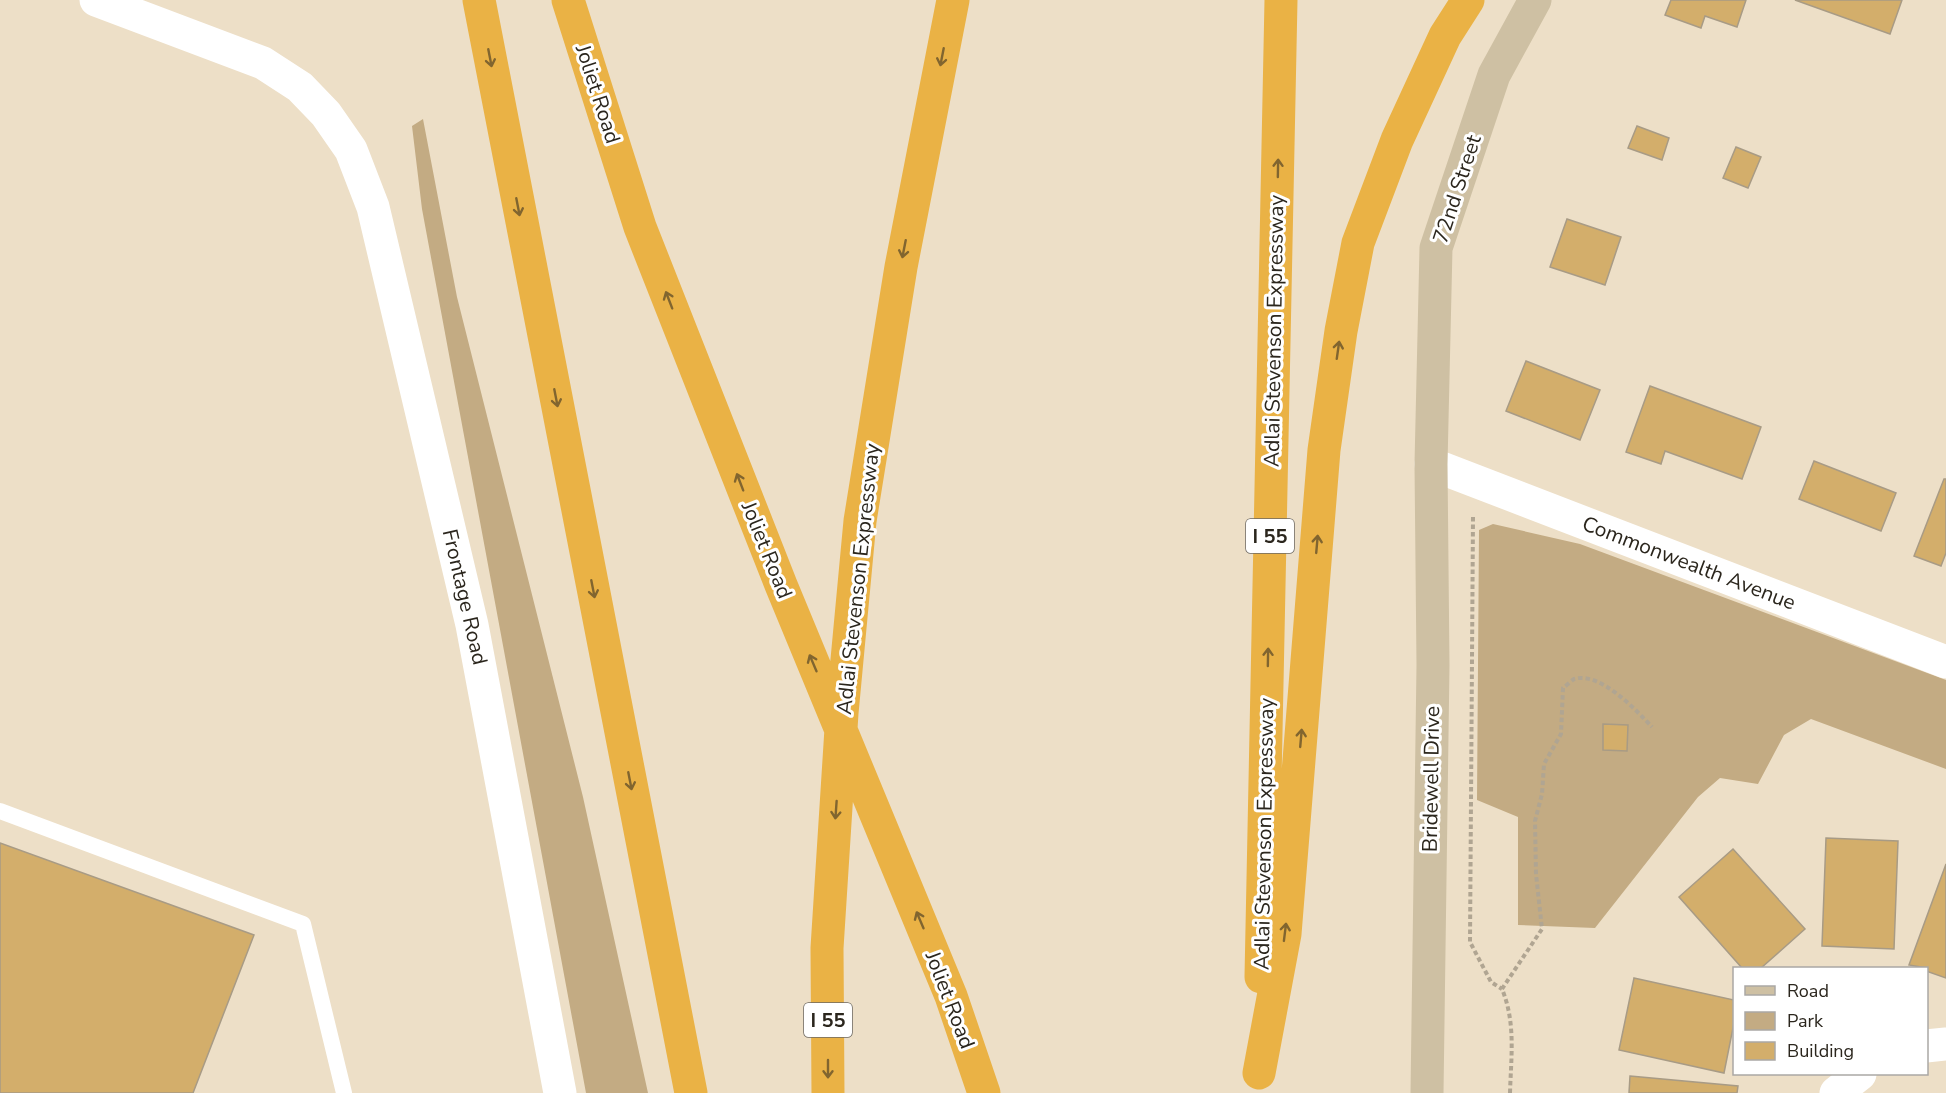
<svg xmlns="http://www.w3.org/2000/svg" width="1946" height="1093" font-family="'Nunito Sans',sans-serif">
<rect width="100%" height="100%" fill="#eddfc7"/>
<path fill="#c3ab83" d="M 423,119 L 457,297 L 583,797 L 648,1093 L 586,1093 L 422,209 L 412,126 Z
M 1493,524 L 1580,544 L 1946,680 L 1946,769 L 1811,719 L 1784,735 L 1758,784 L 1720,778 L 1698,797 L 1595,928 L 1518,925 L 1518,817 L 1477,800 L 1479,530 Z"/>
<path fill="#d3ae6b" stroke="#a89b85" stroke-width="1.5" d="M 1671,0 L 1746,0 L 1737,27 L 1705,16 L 1701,28 L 1665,15 Z
M 1795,0 L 1902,0 L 1890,34 Z
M 1637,126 L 1669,138 L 1662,160 L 1628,148 Z
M 1736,147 L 1761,157 L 1748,188 L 1723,178 Z
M 1567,219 L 1621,237 L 1605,285 L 1550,267 Z
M 1526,361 L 1600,390 L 1580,440 L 1506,411 Z
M 1650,386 L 1761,427 L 1742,479 L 1665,451 L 1661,464 L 1626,452 Z
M 1814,461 L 1896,493 L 1881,531 L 1799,499 Z
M 1944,479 L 1946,479 L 1946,553 L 1941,566 L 1914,556 Z
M 1603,724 L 1628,725 L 1627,751 L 1603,750 Z
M 1826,838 L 1898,841 L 1894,949 L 1822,946 Z
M 0,843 L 254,935 L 193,1093 L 0,1093 Z
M 1733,849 L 1805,929 L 1761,968 L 1742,968 L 1679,897 Z
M 1946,864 L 1946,978 L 1926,971 L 1926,968 L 1909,965 Z
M 1634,978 L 1734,1000 L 1734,1023 L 1724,1073 L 1619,1050 Z
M 1630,1076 L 1738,1086 L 1737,1093 L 1629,1093 Z"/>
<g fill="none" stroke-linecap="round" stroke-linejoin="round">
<path stroke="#b0a592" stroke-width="4" stroke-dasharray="4.5 3" stroke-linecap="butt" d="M 1473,517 L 1470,942 L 1491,982 L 1502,989
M 1510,1093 C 1511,1057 1516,1023 1502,989 L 1542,929 L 1536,874 L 1535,821 L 1542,794 L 1544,764 L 1561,734 L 1563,688 C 1566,686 1571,681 1574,679 C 1600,671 1636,710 1652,727"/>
<path stroke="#fff" stroke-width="16" d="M 0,811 L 303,924 L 344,1093"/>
<path stroke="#fff" stroke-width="33" d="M 96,0 L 263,63 L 300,87 L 326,114 L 351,150 L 373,207 L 472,625 L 560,1093
M 1431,464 L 1946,662
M 1926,1046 L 1946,1044
M 1836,1093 L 1860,1074"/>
<path stroke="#cec0a3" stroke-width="33" d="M 1427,1093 L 1433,665 L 1431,464 L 1436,248 L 1494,75 L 1535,0"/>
<path stroke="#eab245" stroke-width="33" d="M 479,0 L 691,1093
M 568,0 L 640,227 L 781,585 L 951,996 L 984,1093
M 1261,977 L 1281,0
M 1259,1073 L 1285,934 L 1324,450 L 1341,331 L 1358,243 L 1397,140 L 1445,36 L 1468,0
M 828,1093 L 827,948 L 842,713 L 860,521 L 901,267 L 953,0"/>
</g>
<defs><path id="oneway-shaft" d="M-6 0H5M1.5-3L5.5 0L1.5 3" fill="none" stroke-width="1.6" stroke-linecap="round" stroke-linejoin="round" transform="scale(1.5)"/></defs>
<g stroke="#81652f">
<use href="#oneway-shaft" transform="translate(942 57) rotate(101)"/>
<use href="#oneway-shaft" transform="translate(490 58) rotate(79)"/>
<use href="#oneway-shaft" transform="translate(1278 168) rotate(-89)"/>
<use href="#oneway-shaft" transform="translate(518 207) rotate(79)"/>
<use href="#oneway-shaft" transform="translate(904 249) rotate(101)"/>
<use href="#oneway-shaft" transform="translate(669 300) rotate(-111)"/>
<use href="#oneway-shaft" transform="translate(1338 350) rotate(-82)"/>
<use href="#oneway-shaft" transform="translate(556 398) rotate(79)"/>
<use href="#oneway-shaft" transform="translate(740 482) rotate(-111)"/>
<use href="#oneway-shaft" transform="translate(1317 544) rotate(-85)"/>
<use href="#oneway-shaft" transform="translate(593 589) rotate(79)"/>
<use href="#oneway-shaft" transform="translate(1268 657) rotate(-89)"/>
<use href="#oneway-shaft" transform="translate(813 663) rotate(-113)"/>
<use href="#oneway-shaft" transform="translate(1301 738) rotate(-85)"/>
<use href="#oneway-shaft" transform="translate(630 781) rotate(79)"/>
<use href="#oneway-shaft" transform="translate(836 810) rotate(94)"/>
<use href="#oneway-shaft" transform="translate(920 920) rotate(-113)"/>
<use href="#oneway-shaft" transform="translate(1285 932) rotate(-83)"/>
<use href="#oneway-shaft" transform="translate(828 1069) rotate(90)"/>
</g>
<g text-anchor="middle" stroke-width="6" stroke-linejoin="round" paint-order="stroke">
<g fill="#fff" stroke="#6b6761" stroke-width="1.5">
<rect x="1246" y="519" width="48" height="34" rx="4.5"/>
<rect x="804" y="1003" width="48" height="34" rx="4.5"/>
</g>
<g font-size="20" font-weight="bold" fill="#2b261d">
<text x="1270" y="543">I 55</text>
<text x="828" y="1027">I 55</text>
</g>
<g font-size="21" fill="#2b261d" stroke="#fff">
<text transform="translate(598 94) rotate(72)" y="7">Joliet Road</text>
<text transform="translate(1457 189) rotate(-72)" y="7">72nd Street</text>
<text transform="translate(1274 331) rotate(-89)" y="7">Adlai Stevenson Expressway</text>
<text transform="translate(767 550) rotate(68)" y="7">Joliet Road</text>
<text transform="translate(1689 563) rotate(21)" y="7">Commonwealth Avenue</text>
<text transform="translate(858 579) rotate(-84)" y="7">Adlai Stevenson Expressway</text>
<text transform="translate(465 597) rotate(77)" y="7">Frontage Road</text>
<text transform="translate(1431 779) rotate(-89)" y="7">Bridewell Drive</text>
<text transform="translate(1264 834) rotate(-89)" y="7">Adlai Stevenson Expressway</text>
<text transform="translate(950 1000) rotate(69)" y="7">Joliet Road</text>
</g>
</g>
<rect x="1733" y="967" width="195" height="108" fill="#ffffff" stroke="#aaa8a5" stroke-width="1.5"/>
<rect x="1745" y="986" width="30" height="9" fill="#cec0a3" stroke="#aaa8a5" stroke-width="1.5"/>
<text x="1787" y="997" font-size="18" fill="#2b261d">Road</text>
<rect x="1745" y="1012" width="30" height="18" fill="#c3ab83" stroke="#aaa8a5" stroke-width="1.5"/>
<text x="1787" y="1027" font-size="18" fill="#2b261d">Park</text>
<rect x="1745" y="1042" width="30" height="18" fill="#d3ae6b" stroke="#aaa8a5" stroke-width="1.5"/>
<text x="1787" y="1057" font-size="18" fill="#2b261d">Building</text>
</svg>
